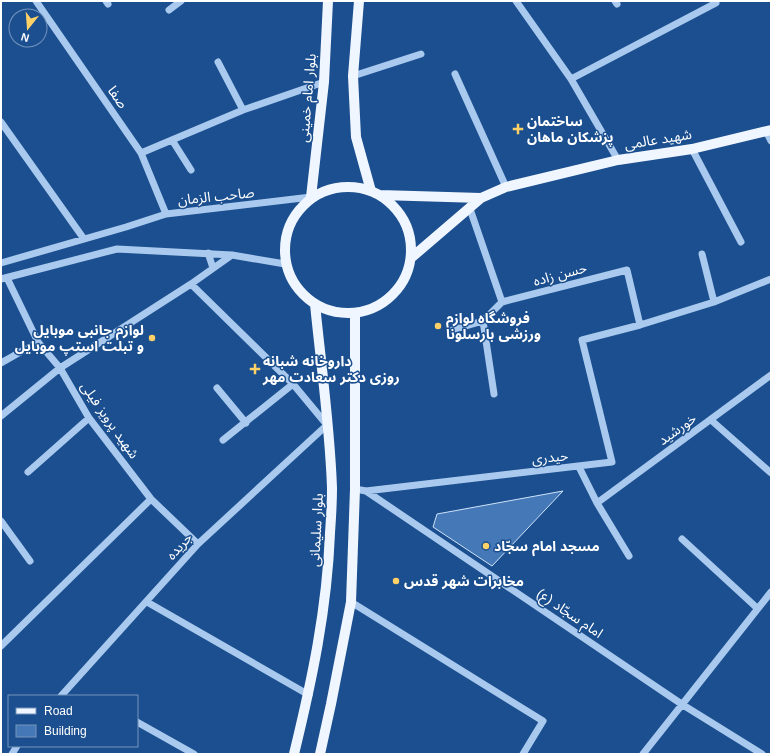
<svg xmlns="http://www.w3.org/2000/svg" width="772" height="755" font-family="Arial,'Noto Sans Arabic',sans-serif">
<rect width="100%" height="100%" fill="#1b4f8f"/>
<path fill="#4478b7" stroke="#cfe3fa" d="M 563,491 L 492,566 L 433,527 L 437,514 Z"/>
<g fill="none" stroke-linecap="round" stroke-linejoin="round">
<path stroke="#a9c9ee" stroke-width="7" d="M 36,1 L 141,153 L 166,214
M 106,1 L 108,4
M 516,1 L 571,79 L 618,160
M 615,1 L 617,4
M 169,10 L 181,1
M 218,62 L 243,110
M 455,74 L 506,187
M 353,76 L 421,54
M 571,79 L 716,3 L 715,1
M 1,122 L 84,239
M 766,131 L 771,141
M 172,140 L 191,170
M 692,149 L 741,242
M 141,153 L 243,110 L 324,82
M 470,209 L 502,302
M 208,253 L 213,268
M 702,254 L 714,302
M 1,263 L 126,227 L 166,214 L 311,197
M 7,278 L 38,342 L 60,368 L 89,418 L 151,499 L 198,544
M 1,279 L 117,249 L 232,255 L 285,264
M 483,321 L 494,394
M 452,330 L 483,321 L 502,302 L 627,270 L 640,325
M 1,363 L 38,342
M 217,388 L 246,423
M 1,416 L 60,368 L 191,284 L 232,255
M 711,420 L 771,473
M 223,440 L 293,384
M 579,467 L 597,503 L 629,556
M 28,472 L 89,418
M 355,489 L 366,491 L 612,462 L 582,340 L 640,325 L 714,302 L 771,279
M 366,491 L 683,705 L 762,754
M 597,503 L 771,375
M 1,521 L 30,561
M 682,539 L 757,608
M 147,602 L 309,695
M 351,602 L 543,721 L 523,754
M 1,646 L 151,499
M 61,696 L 198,544 L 327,425 L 293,384 L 191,284
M 137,722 L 194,754
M 12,754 L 17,746
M 643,754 L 771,592"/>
<path stroke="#f0f6ff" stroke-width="10" d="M 359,1 L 353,76 L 356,137 L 371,191
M285 250a63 63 0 1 1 126 0a63 63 0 1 1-126 0Z
M 380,195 L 481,198 L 411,258
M 311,197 L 324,82 L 328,1
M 481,198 L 506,187 L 618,160 L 692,149 L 771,130
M 294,754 C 312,680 327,610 330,533 C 331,519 332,503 332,488 C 330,427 321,365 315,304
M 320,754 L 331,704 L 351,602 L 355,489 L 355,313"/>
</g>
<g fill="#ffd166" stroke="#1b4f8f" stroke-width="1.5">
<path d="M516 123h4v4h4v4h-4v4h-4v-4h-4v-4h4z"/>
<circle cx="438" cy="326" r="4"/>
<circle cx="152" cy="338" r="4"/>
<path d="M253 363h4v4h4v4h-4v4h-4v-4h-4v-4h4z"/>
<circle cx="486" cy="546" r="4"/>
<circle cx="396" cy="581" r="4"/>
</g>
<g text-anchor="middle" stroke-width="3" stroke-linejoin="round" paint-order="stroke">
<g font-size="14" fill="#fff" stroke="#1b4f8f">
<text transform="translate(118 97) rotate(55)" y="5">صفا</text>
<text transform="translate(307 98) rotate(-85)" y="5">بلوار امام خمینی</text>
<text transform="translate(658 139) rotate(-9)" y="5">شهید عالمی</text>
<text transform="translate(216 196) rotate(-6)" y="5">صاحب الزمان</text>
<text transform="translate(560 274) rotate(-15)" y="5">حسن زاده</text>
<text transform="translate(110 420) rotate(55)" y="5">شهید پرویز فیلی</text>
<text transform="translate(677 429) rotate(-36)" y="5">خورشید</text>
<text transform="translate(550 457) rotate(-6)" y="5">حیدری</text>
<text transform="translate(316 530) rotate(-87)" y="5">بلوار سلیمانی</text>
<text transform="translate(179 546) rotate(-48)" y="5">جریده</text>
<text transform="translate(570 613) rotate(34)" y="5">امام سجّاد (ع)</text>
</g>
<g font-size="14" font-weight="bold" fill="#fff" stroke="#1b4f8f" text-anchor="start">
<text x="527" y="126">ساختمان<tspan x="527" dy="16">پزشکان ماهان</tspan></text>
<text x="446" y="323">فروشگاه لوازم<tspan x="446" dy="16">ورزشی بارسلونا</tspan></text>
<text x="144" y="335" text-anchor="end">لوازم جانبی موبایل<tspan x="144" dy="16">و تبلت استپ موبایل</tspan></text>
<text x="263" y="366">داروخانه شبانه<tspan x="263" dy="16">روزی دکتر سعادت مهر</tspan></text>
<text x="494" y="551">مسجد امام سجّاد</text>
<text x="404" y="586">مخابرات شهر قدس</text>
</g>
</g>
<rect width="772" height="755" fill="none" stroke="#ffffff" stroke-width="4"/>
<rect x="8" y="695" width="130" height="52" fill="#1b4f8f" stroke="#7695bc"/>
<rect x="16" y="708" width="20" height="6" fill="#f0f6ff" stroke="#7695bc"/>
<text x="44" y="715" font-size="12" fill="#ffffff">Road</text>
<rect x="16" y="725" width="20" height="12" fill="#4478b7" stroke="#7695bc"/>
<text x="44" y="735" font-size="12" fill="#ffffff">Building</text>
<g transform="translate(28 28) rotate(197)"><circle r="19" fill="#1b4f8f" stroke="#7695bc"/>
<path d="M0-3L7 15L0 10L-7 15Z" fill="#ffd166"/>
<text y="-6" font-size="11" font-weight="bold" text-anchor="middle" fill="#ffffff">N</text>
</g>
</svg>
